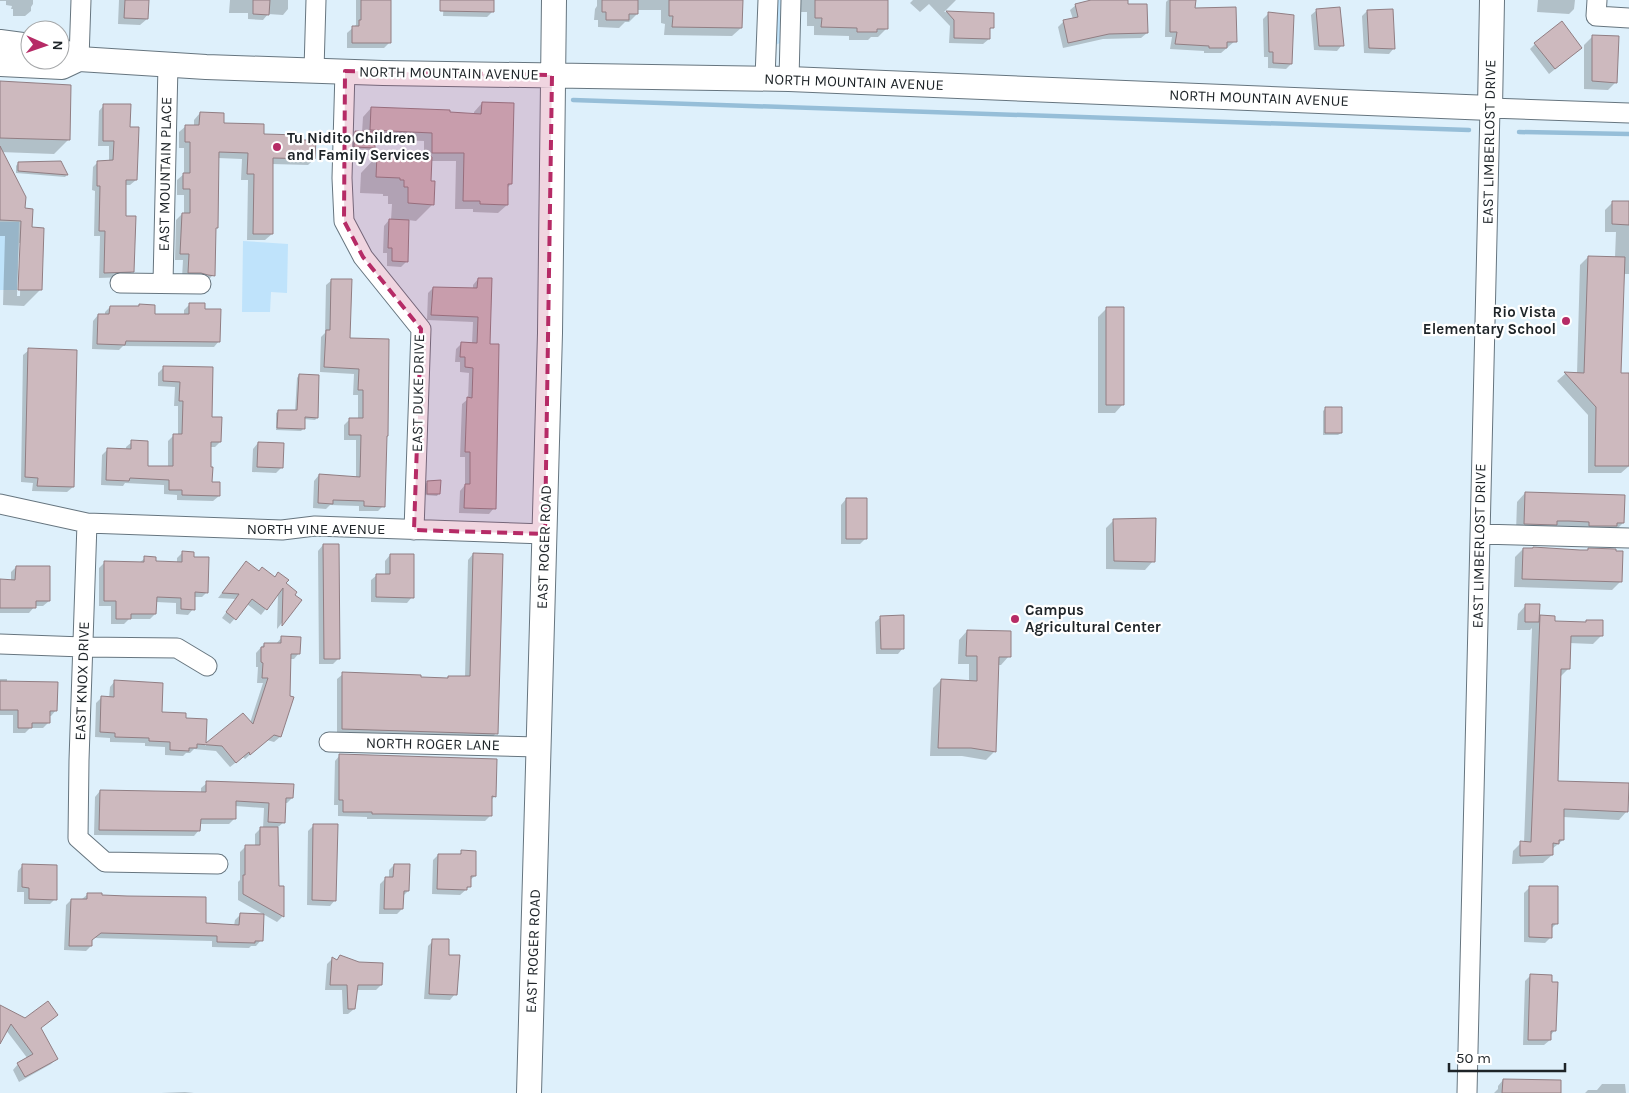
<svg xmlns="http://www.w3.org/2000/svg" width="1629" height="1093" font-family="Karla,sans-serif">
<rect width="100%" height="100%" fill="#def0fb"/>
<path fill="#bfe3fb" d="M 773,0 L 783,0 L 783,42 L 775,45 Z
M 0,222 L 19,222 L 17,290 L 0,290 Z
M 243,241 L 288,244 L 287,293 L 271,292 L 270,312 L 242,312 Z"/>
<path fill="#0003" fill-rule="evenodd" d="M 0,0 L 33,0 L 33,4 L 31,7 L 31,11 L 25,16 L 13,16 L 13,9 L 11,9 L 12,6 L 6,5 L 6,1 L 0,1 Z
M 119,0 L 147,0 L 147,19 L 140,25 L 118,24 Z
M 230,0 L 288,0 L 288,9 L 283,15 L 268,14 L 263,20 L 248,19 L 248,13 L 229,13 Z
M 356,0 L 390,0 L 389,43 L 384,48 L 347,48 L 347,33 L 356,25 Z
M 444,0 L 493,0 L 492,12 L 487,17 L 443,16 Z
M 597,0 L 741,0 L 741,28 L 732,36 L 664,35 L 665,24 L 661,23 L 661,10 L 637,10 L 637,14 L 629,22 L 625,22 L 619,28 L 598,27 L 598,20 L 594,20 L 595,9 L 597,6 Z
M 800,0 L 887,0 L 886,29 L 878,37 L 871,37 L 868,40 L 849,40 L 849,36 L 814,35 L 814,26 L 807,26 L 807,12 L 800,12 Z
M 913,0 L 956,0 L 944,12 L 993,14 L 992,27 L 989,30 L 989,39 L 983,44 L 949,43 L 950,26 L 929,4 L 920,12 L 910,3 Z
M 1096,0 L 1127,0 L 1127,5 L 1147,33 L 1141,38 L 1103,39 L 1063,48 L 1058,27 L 1064,21 L 1073,19 L 1070,10 L 1076,5 Z
M 1168,0 L 1194,0 L 1194,9 L 1235,41 L 1221,53 L 1204,53 L 1204,51 L 1170,49 L 1172,37 L 1165,37 L 1166,2 Z
M 1538,0 L 1575,0 L 1574,9 L 1569,14 L 1537,12 Z
M 1317,10 L 1342,45 L 1337,51 L 1314,50 L 1311,15 Z
M 1367,11 L 1394,48 L 1389,54 L 1364,53 L 1362,16 Z
M 1268,14 L 1291,64 L 1286,69 L 1268,68 L 1268,57 L 1264,57 L 1263,19 Z
M 1592,37 L 1616,82 L 1608,90 L 1584,89 L 1584,45 Z
M 1535,44 L 1581,48 L 1549,74 L 1530,49 Z
M 0,82 L 69,139 L 54,154 L 0,152 Z
M 482,103 L 511,184 L 507,188 L 507,205 L 498,213 L 473,212 L 473,209 L 455,209 L 456,161 L 431,161 L 430,182 L 433,204 L 416,221 L 408,220 L 407,261 L 401,267 L 387,266 L 387,253 L 383,253 L 384,226 L 389,220 L 391,220 L 392,204 L 388,204 L 388,196 L 383,196 L 383,194 L 360,193 L 361,173 L 377,156 L 424,158 L 424,141 L 374,139 L 374,147 L 371,150 L 352,149 L 353,135 L 355,133 L 362,133 L 363,117 L 371,108 L 474,115 L 474,112 Z
M 104,105 L 129,128 L 136,180 L 130,185 L 125,185 L 124,217 L 132,271 L 127,277 L 99,278 L 100,236 L 94,236 L 95,191 L 92,190 L 93,167 L 98,162 L 109,162 L 109,146 L 98,146 L 99,111 Z
M 200,113 L 223,124 L 262,136 L 299,141 L 314,159 L 308,165 L 272,164 L 272,234 L 265,240 L 247,240 L 248,180 L 241,180 L 242,159 L 218,158 L 213,275 L 207,281 L 182,278 L 183,260 L 175,260 L 176,220 L 182,214 L 184,214 L 184,195 L 177,195 L 177,180 L 184,174 L 184,148 L 179,148 L 179,132 L 186,126 L 194,126 L 194,120 Z
M 0,161 L 24,210 L 31,228 L 40,290 L 24,306 L 3,305 L 5,236 L 0,236 ZM 19,243 L 21,243 L 20,296 L 17,296 Z
M 18,163 L 67,175 L 65,177 L 16,173 L 16,166 Z
M 1613,202 L 1629,202 L 1629,274 L 1623,274 L 1620,374 L 1629,374 L 1629,466 L 1621,473 L 1588,473 L 1588,415 L 1557,381 L 1565,374 L 1577,374 L 1580,265 L 1588,257 L 1615,258 L 1616,232 L 1605,232 L 1605,210 Z
M 478,279 L 488,345 L 494,508 L 489,514 L 459,513 L 460,491 L 465,485 L 465,457 L 460,457 L 462,404 L 468,399 L 469,373 L 460,372 L 460,362 L 455,362 L 456,349 L 461,344 L 472,344 L 473,322 L 427,320 L 428,293 L 433,288 L 473,289 L 473,285 Z
M 332,280 L 349,339 L 388,341 L 383,506 L 378,511 L 359,511 L 359,506 L 330,505 L 326,509 L 313,508 L 314,481 L 319,475 L 356,478 L 356,440 L 344,440 L 344,425 L 350,419 L 358,419 L 358,395 L 353,395 L 354,374 L 320,372 L 321,337 L 325,333 L 326,285 Z
M 190,304 L 204,311 L 219,341 L 214,347 L 123,346 L 119,350 L 92,349 L 93,321 L 98,315 L 105,315 L 105,312 L 110,307 L 137,307 L 139,305 L 153,315 L 184,315 L 184,310 Z
M 1107,308 L 1123,404 L 1115,413 L 1098,413 L 1098,317 Z
M 29,350 L 73,487 L 67,492 L 32,491 L 33,483 L 21,482 L 23,355 Z
M 164,367 L 212,369 L 210,418 L 220,442 L 215,447 L 210,447 L 211,483 L 219,496 L 213,501 L 177,500 L 177,495 L 164,494 L 164,485 L 125,483 L 123,486 L 101,485 L 102,455 L 108,449 L 126,450 L 126,447 L 132,442 L 146,467 L 168,467 L 168,441 L 174,435 L 178,435 L 178,406 L 174,406 L 175,387 L 158,386 L 158,373 Z
M 299,375 L 317,418 L 315,420 L 304,419 L 303,429 L 301,431 L 276,430 L 276,413 L 279,411 L 295,412 L 297,378 Z
M 1325,409 L 1341,433 L 1338,435 L 1323,435 L 1323,411 Z
M 258,443 L 282,467 L 276,473 L 252,472 L 253,449 Z
M 428,482 L 439,493 L 437,496 L 425,495 L 425,484 Z
M 1525,493 L 1623,523 L 1615,531 L 1516,532 L 1517,502 Z
M 846,499 L 865,539 L 860,544 L 841,544 L 841,505 Z
M 1114,520 L 1153,561 L 1145,570 L 1106,569 L 1106,528 Z
M 323,545 L 338,659 L 333,664 L 319,664 L 318,551 Z
M 1523,549 L 1587,551 L 1588,549 L 1621,581 L 1612,590 L 1514,587 L 1515,557 Z
M 182,553 L 193,558 L 207,592 L 202,597 L 194,597 L 193,609 L 188,615 L 176,614 L 176,603 L 156,602 L 155,614 L 150,619 L 129,619 L 124,624 L 111,624 L 111,606 L 99,606 L 99,568 L 105,562 L 139,563 L 145,558 L 155,562 L 177,563 L 177,558 Z
M 473,554 L 496,733 L 491,739 L 337,734 L 337,679 L 343,674 L 446,679 L 448,677 L 465,677 L 468,560 Z
M 390,555 L 412,597 L 407,603 L 371,602 L 371,580 L 377,575 L 385,575 L 385,561 Z
M 16,567 L 49,601 L 43,606 L 35,606 L 29,613 L 0,613 L 0,581 L 11,581 L 11,572 Z
M 241,568 L 258,572 L 285,583 L 293,595 L 300,600 L 277,629 L 278,593 L 261,615 L 247,604 L 230,624 L 222,618 L 236,599 L 218,598 Z
M 1526,605 L 1538,619 L 1540,617 L 1553,622 L 1585,623 L 1587,621 L 1601,636 L 1593,644 L 1569,643 L 1569,668 L 1560,677 L 1556,782 L 1627,811 L 1619,820 L 1563,817 L 1563,840 L 1552,849 L 1552,855 L 1543,863 L 1512,864 L 1513,851 L 1521,843 L 1524,843 L 1532,628 L 1530,630 L 1517,630 L 1518,614 Z
M 881,617 L 903,648 L 898,654 L 876,654 L 875,622 Z
M 967,631 L 1009,656 L 1001,665 L 998,665 L 994,752 L 986,760 L 962,756 L 930,756 L 933,688 L 941,680 L 969,681 L 969,664 L 958,664 L 959,640 Z
M 282,637 L 299,653 L 294,659 L 289,659 L 288,696 L 292,698 L 280,737 L 274,742 L 267,740 L 245,759 L 243,757 L 230,767 L 216,751 L 194,749 L 190,753 L 186,753 L 183,756 L 165,755 L 165,747 L 145,746 L 145,743 L 110,742 L 110,738 L 95,737 L 96,703 L 101,698 L 109,698 L 110,687 L 115,681 L 161,713 L 185,719 L 206,720 L 205,746 L 243,714 L 250,723 L 263,683 L 257,683 L 258,667 L 256,667 L 256,653 L 264,644 L 276,644 Z
M 0,679 L 7,679 L 7,683 L 56,710 L 51,716 L 49,716 L 49,722 L 43,728 L 30,728 L 25,733 L 13,733 L 13,715 L 0,715 Z
M 340,755 L 495,796 L 491,800 L 490,816 L 485,821 L 379,819 L 367,819 L 367,817 L 338,816 L 338,805 L 334,805 L 335,761 Z
M 207,783 L 292,798 L 287,803 L 284,803 L 284,822 L 277,828 L 278,888 L 283,888 L 282,917 L 277,922 L 238,900 L 238,882 L 240,880 L 240,852 L 246,846 L 255,846 L 255,834 L 260,829 L 263,829 L 264,808 L 235,806 L 235,818 L 229,824 L 199,824 L 199,830 L 194,836 L 94,835 L 95,797 L 100,791 L 201,793 L 201,788 Z
M 314,825 L 335,900 L 330,906 L 307,905 L 308,831 Z
M 462,852 L 475,876 L 470,880 L 470,886 L 460,895 L 432,894 L 433,860 L 438,855 L 458,856 Z
M 23,865 L 55,899 L 50,904 L 24,904 L 24,892 L 17,892 L 18,871 Z
M 394,865 L 408,891 L 402,897 L 402,909 L 397,914 L 379,914 L 380,884 L 385,879 L 389,879 L 389,870 Z
M 1530,887 L 1557,923 L 1551,929 L 1551,937 L 1545,943 L 1524,942 L 1524,893 Z
M 88,894 L 204,925 L 234,926 L 235,920 L 240,915 L 261,940 L 256,946 L 251,946 L 249,948 L 212,947 L 212,941 L 94,938 L 91,941 L 91,946 L 86,951 L 64,950 L 66,905 L 71,900 L 82,899 Z
M 433,941 L 448,957 L 455,994 L 450,1000 L 424,999 L 428,946 Z
M 332,959 L 381,985 L 376,990 L 356,990 L 354,1009 L 348,1014 L 343,1014 L 342,990 L 325,990 L 327,964 Z
M 1530,976 L 1555,1030 L 1550,1036 L 1550,1040 L 1544,1045 L 1523,1045 L 1525,981 Z
M 0,1007 L 40,1029 L 56,1059 L 51,1064 L 19,1082 L 13,1070 L 18,1064 L 28,1059 L 6,1030 L 0,1042 Z
M 1503,1080 L 1560,1081 L 1561,1093 L 1494,1093 L 1498,1089 L 1498,1086 Z
M 1602,1084 L 1625,1084 L 1626,1093 L 1585,1093 L 1588,1090 L 1597,1090 Z
M 185,1092 L 194,1093 L 161,1093 Z"/>
<g fill="none" stroke-linecap="round" stroke-linejoin="round">
<path stroke="#96bed8" stroke-width="4.5" d="M 573,100 L 1469,130
M 1519,132 L 1629,134"/>
</g>
<path fill="#cdb9be" stroke="#917e83" d="M 125,0 L 149,0 L 148,19 L 124,18 Z
M 253,0 L 270,0 L 269,15 L 253,14 Z
M 361,0 L 391,0 L 391,43 L 352,43 L 352,26 L 359,26 L 359,20 L 361,20 Z
M 440,0 L 494,0 L 494,12 L 440,11 Z
M 602,0 L 638,0 L 638,14 L 629,14 L 629,20 L 606,20 L 606,12 L 602,12 Z
M 669,0 L 743,0 L 742,28 L 672,27 L 673,16 L 669,16 Z
M 815,0 L 888,0 L 888,29 L 877,29 L 877,32 L 857,32 L 857,28 L 821,27 L 822,18 L 815,18 Z
M 1091,0 L 1128,0 L 1128,4 L 1147,4 L 1148,33 L 1109,34 L 1068,43 L 1063,20 L 1078,17 L 1075,4 Z
M 1170,0 L 1196,0 L 1195,8 L 1236,7 L 1237,42 L 1227,42 L 1227,48 L 1209,48 L 1209,46 L 1175,44 L 1177,32 L 1170,32 Z
M 1340,7 L 1344,46 L 1319,46 L 1316,9 Z
M 1393,9 L 1395,49 L 1369,48 L 1367,10 Z
M 946,11 L 994,13 L 994,28 L 990,28 L 990,39 L 954,38 L 954,20 Z
M 1268,12 L 1294,15 L 1292,64 L 1273,63 L 1273,52 L 1269,52 Z
M 1562,21 L 1582,48 L 1555,69 L 1534,43 Z
M 1592,35 L 1619,36 L 1617,83 L 1592,81 Z
M 0,81 L 71,85 L 70,140 L 0,138 Z
M 482,102 L 514,103 L 512,184 L 508,184 L 508,205 L 480,204 L 480,201 L 463,201 L 464,153 L 432,153 L 432,133 L 370,130 L 371,107 L 450,110 L 450,112 L 481,114 Z
M 103,104 L 131,104 L 130,127 L 139,127 L 137,180 L 126,180 L 126,216 L 136,216 L 134,272 L 104,273 L 105,231 L 99,231 L 100,186 L 97,186 L 97,161 L 113,160 L 114,141 L 103,141 Z
M 200,112 L 224,113 L 224,123 L 264,124 L 264,134 L 300,135 L 300,140 L 316,140 L 315,159 L 273,158 L 273,234 L 253,234 L 254,174 L 247,174 L 248,153 L 219,152 L 218,228 L 216,228 L 215,276 L 208,275 L 201,273 L 188,273 L 189,254 L 180,254 L 182,213 L 190,213 L 190,189 L 183,189 L 183,173 L 190,173 L 190,142 L 185,142 L 185,125 L 199,125 Z
M 355,131 L 375,132 L 375,148 L 354,147 Z
M 0,146 L 26,197 L 25,208 L 33,209 L 32,227 L 44,228 L 42,290 L 18,290 L 21,221 L 0,220 Z
M 377,155 L 432,157 L 431,181 L 435,181 L 434,205 L 408,203 L 408,187 L 404,187 L 404,180 L 400,180 L 400,178 L 376,177 Z
M 61,161 L 68,175 L 18,171 L 18,162 Z
M 1612,201 L 1629,201 L 1629,225 L 1612,224 Z
M 389,219 L 409,220 L 408,262 L 392,261 L 392,248 L 388,248 Z
M 1588,256 L 1625,257 L 1621,373 L 1629,373 L 1629,466 L 1595,466 L 1596,407 L 1564,372 L 1584,373 Z
M 478,278 L 492,278 L 490,344 L 499,344 L 496,509 L 464,508 L 465,484 L 470,484 L 470,452 L 465,452 L 467,397 L 472,398 L 473,368 L 465,367 L 465,357 L 460,357 L 461,342 L 477,343 L 478,317 L 431,315 L 433,287 L 477,288 Z
M 331,279 L 352,279 L 350,338 L 389,339 L 388,436 L 387,436 L 385,507 L 364,506 L 364,501 L 333,500 L 333,504 L 318,503 L 319,474 L 360,477 L 361,435 L 349,435 L 349,418 L 363,418 L 363,390 L 358,390 L 359,369 L 324,367 L 326,330 L 330,330 Z
M 189,303 L 205,303 L 205,309 L 221,309 L 220,342 L 126,341 L 125,345 L 97,344 L 98,314 L 109,314 L 110,306 L 139,306 L 139,304 L 155,305 L 155,314 L 189,314 Z
M 1106,307 L 1124,307 L 1124,405 L 1106,405 Z
M 28,348 L 77,350 L 74,487 L 37,486 L 38,478 L 25,477 Z
M 163,366 L 213,367 L 212,417 L 222,417 L 221,442 L 211,442 L 211,467 L 213,467 L 212,482 L 220,482 L 220,496 L 182,495 L 182,490 L 169,490 L 169,480 L 130,478 L 129,481 L 106,480 L 107,448 L 131,449 L 131,440 L 148,441 L 148,466 L 173,466 L 173,434 L 182,434 L 183,401 L 179,401 L 180,382 L 163,381 Z
M 299,374 L 319,375 L 318,418 L 305,417 L 305,429 L 277,428 L 278,410 L 297,410 Z
M 1325,407 L 1342,407 L 1342,433 L 1325,433 Z
M 258,442 L 284,443 L 283,468 L 257,467 Z
M 441,480 L 440,494 L 427,494 L 427,481 Z
M 1525,492 L 1625,495 L 1624,523 L 1617,523 L 1617,526 L 1589,526 L 1589,522 L 1569,521 L 1557,521 L 1557,525 L 1524,524 Z
M 846,498 L 867,498 L 867,539 L 846,539 Z
M 1156,518 L 1155,562 L 1114,561 L 1113,519 Z
M 323,544 L 339,544 L 340,659 L 324,659 Z
M 1533,547 L 1580,550 L 1588,550 L 1588,548 L 1616,549 L 1616,551 L 1623,551 L 1622,582 L 1522,579 L 1523,548 L 1533,548 Z
M 182,551 L 194,552 L 194,557 L 209,557 L 208,593 L 195,592 L 195,610 L 181,609 L 181,598 L 157,597 L 156,614 L 131,614 L 131,619 L 116,619 L 116,601 L 104,601 L 104,561 L 144,562 L 144,556 L 156,557 L 156,561 L 182,562 Z
M 473,553 L 503,554 L 498,734 L 342,729 L 342,672 L 421,675 L 421,677 L 448,678 L 448,676 L 470,676 Z
M 390,554 L 414,554 L 414,598 L 376,597 L 376,574 L 390,574 Z
M 246,561 L 259,571 L 262,567 L 275,577 L 278,572 L 289,580 L 286,583 L 297,592 L 295,595 L 302,600 L 282,626 L 283,588 L 267,610 L 252,599 L 236,620 L 226,612 L 239,594 L 222,593 Z
M 16,566 L 50,566 L 50,601 L 36,601 L 36,608 L 0,608 L 0,579 L 15,580 Z
M 1525,604 L 1540,604 L 1539,622 L 1525,622 Z
M 904,615 L 904,649 L 881,649 L 880,616 Z
M 1540,615 L 1555,616 L 1555,621 L 1586,622 L 1586,620 L 1603,620 L 1603,636 L 1571,636 L 1570,669 L 1561,669 L 1558,781 L 1629,783 L 1628,812 L 1564,809 L 1564,840 L 1559,840 L 1559,844 L 1553,843 L 1553,855 L 1520,856 L 1520,841 L 1531,842 Z
M 967,630 L 1011,631 L 1011,657 L 999,657 L 996,752 L 971,748 L 938,748 L 941,679 L 977,681 L 977,656 L 966,656 Z
M 281,636 L 301,637 L 300,654 L 291,654 L 290,696 L 294,697 L 281,737 L 274,735 L 250,755 L 249,752 L 236,763 L 222,746 L 197,744 L 197,748 L 189,748 L 189,751 L 170,750 L 170,742 L 149,741 L 149,738 L 115,737 L 115,733 L 100,732 L 101,696 L 114,697 L 114,680 L 163,683 L 162,712 L 186,713 L 186,718 L 207,719 L 206,743 L 243,713 L 253,724 L 268,678 L 262,678 L 263,663 L 261,662 L 261,647 L 264,647 L 264,643 L 281,643 Z
M 0,681 L 58,682 L 57,711 L 50,711 L 50,723 L 32,723 L 32,728 L 18,728 L 18,710 L 0,710 Z
M 339,754 L 497,759 L 496,797 L 492,796 L 492,816 L 385,814 L 372,814 L 372,812 L 343,812 L 343,800 L 339,800 Z
M 206,781 L 294,784 L 293,798 L 286,798 L 285,823 L 268,822 L 269,803 L 236,801 L 236,819 L 201,819 L 200,831 L 99,830 L 100,790 L 206,792 Z
M 313,824 L 338,824 L 336,901 L 312,900 Z
M 260,827 L 278,827 L 279,886 L 284,886 L 284,917 L 243,894 L 243,875 L 245,875 L 245,845 L 260,845 Z
M 461,850 L 476,851 L 476,876 L 471,876 L 471,887 L 467,887 L 467,890 L 437,889 L 438,854 L 461,854 Z
M 22,864 L 57,865 L 57,900 L 29,899 L 29,888 L 22,887 Z
M 394,864 L 410,864 L 409,891 L 404,891 L 403,909 L 384,909 L 385,877 L 393,877 Z
M 1529,886 L 1558,886 L 1558,924 L 1552,924 L 1552,938 L 1529,937 Z
M 87,893 L 102,893 L 102,895 L 127,896 L 206,897 L 206,923 L 239,925 L 240,913 L 264,914 L 263,941 L 255,941 L 255,943 L 217,942 L 217,936 L 101,933 L 92,940 L 92,946 L 69,946 L 71,899 L 87,899 Z
M 432,939 L 449,939 L 449,955 L 460,955 L 457,995 L 429,994 Z
M 340,955 L 359,962 L 383,963 L 382,985 L 358,985 L 355,1009 L 348,1009 L 347,985 L 330,985 L 332,957 L 337,960 Z
M 1530,974 L 1552,975 L 1552,982 L 1558,982 L 1556,1031 L 1551,1031 L 1551,1040 L 1528,1040 Z
M 48,1001 L 58,1015 L 41,1028 L 58,1059 L 25,1077 L 17,1063 L 33,1054 L 11,1024 L 0,1044 L 0,1005 L 25,1018 Z
M 1503,1079 L 1561,1080 L 1561,1093 L 1502,1093 Z"/>
<g fill="none" stroke-linecap="round" stroke-linejoin="round">
<defs>
<path id="minor" d="M 1597,0 L 1596,16 L 1629,18
M 79,59 L 81,0
M 314,70 L 316,0
M 345,71 L 342,178 L 344,221 L 363,257 L 421,329 L 414,530
M 765,78 L 768,0
M 789,79 L 791,0
M 120,283 L 201,284
M 163,283 L 168,65
M 0,504 L 87,523 L 282,530 L 315,526 L 545,534
M 87,523 L 79,760 L 78,838 L 105,862 L 218,864
M 1480,534 L 1629,538
M 0,644 L 83,647 L 177,648 L 207,666
M 329,742 L 538,747
M 1467,1093 L 1490,108 L 1629,113"/>
<path id="tertiary" d="M 0,42 L 30,46
M 60,50 L 79,59 L 206,67 L 383,73 L 789,79 L 1490,108 L 1492,0
M 0,64 L 62,67 L 79,59
M 529,1093 L 550,333 L 554,0"/>
</defs>
<use href="#minor" stroke="#66757f" stroke-width="21"/>
<use href="#tertiary" stroke="#66757f" stroke-width="26"/>
<use href="#minor" stroke="#fff" stroke-width="19"/>
<use href="#tertiary" stroke="#fff" stroke-width="24"/>
</g>
<path fill="#b62b66" fill-opacity="0.2" stroke="#b62b66" stroke-width="4" stroke-dasharray="10 6" stroke-linejoin="round" d="M 345,71 L 552,75 L 545,534 L 414,530 L 421,329 L 363,257 L 344,221 Z"/>
<g fill="#b62b66" stroke="#fff" stroke-width="2">
<circle cx="277" cy="147" r="5"/>
<circle cx="1566" cy="321" r="5"/>
<circle cx="1015" cy="619" r="5"/>
</g>
<g text-anchor="middle" stroke-width="4.5" stroke-linejoin="round" paint-order="stroke">
<g font-size="15" fill="#1e2428" stroke="#fff">
<text transform="translate(449 73) rotate(1)" y="5">NORTH MOUNTAIN AVENUE</text>
<text transform="translate(854 82) rotate(2)" y="5">NORTH MOUNTAIN AVENUE</text>
<text transform="translate(1259 98) rotate(2)" y="5">NORTH MOUNTAIN AVENUE</text>
<text transform="translate(1489 142) rotate(-89)" y="5">EAST LIMBERLOST DRIVE</text>
<text transform="translate(165 174) rotate(-89)" y="5">EAST MOUNTAIN PLACE</text>
<text transform="translate(418 393) rotate(-89)" y="5">EAST DUKE DRIVE</text>
<text x="316" y="534">NORTH VINE AVENUE</text>
<text transform="translate(1479 546) rotate(-89)" y="5">EAST LIMBERLOST DRIVE</text>
<text transform="translate(544 547) rotate(-88)" y="5">EAST ROGER ROAD</text>
<text transform="translate(82 681) rotate(-88)" y="5">EAST KNOX DRIVE</text>
<text transform="translate(433 744) rotate(1)" y="5">NORTH ROGER LANE</text>
<text transform="translate(533 951) rotate(-88)" y="5">EAST ROGER ROAD</text>
</g>
<g font-size="15" font-weight="bold" fill="#1e2428" stroke="#fff" text-anchor="start">
<text x="287" y="143">Tu Nidito Children<tspan x="287" dy="17">and Family Services</tspan></text>
<text x="1556" y="317" text-anchor="end">Rio Vista<tspan x="1556" dy="17">Elementary School</tspan></text>
<text x="1025" y="615">Campus<tspan x="1025" dy="17">Agricultural Center</tspan></text>
</g>
</g>
<g transform="translate(45 45) rotate(92)"><circle r="24" fill="#ffffff" stroke="#a5a7a9"/>
<path d="M0-4L9 19L0 12L-9 19Z" fill="#b62b66"/>
<text y="-8" font-size="14" font-weight="bold" text-anchor="middle" fill="#1e2428">N</text>
</g>
<path d="M1449 1063v8h116v-8" fill="none" stroke="#1e2428" stroke-width="2.5"/>
<text x="1456" y="1063" font-size="15" fill="#1e2428" stroke="#ffffff" stroke-width="4" paint-order="stroke">50 m</text>
</svg>
